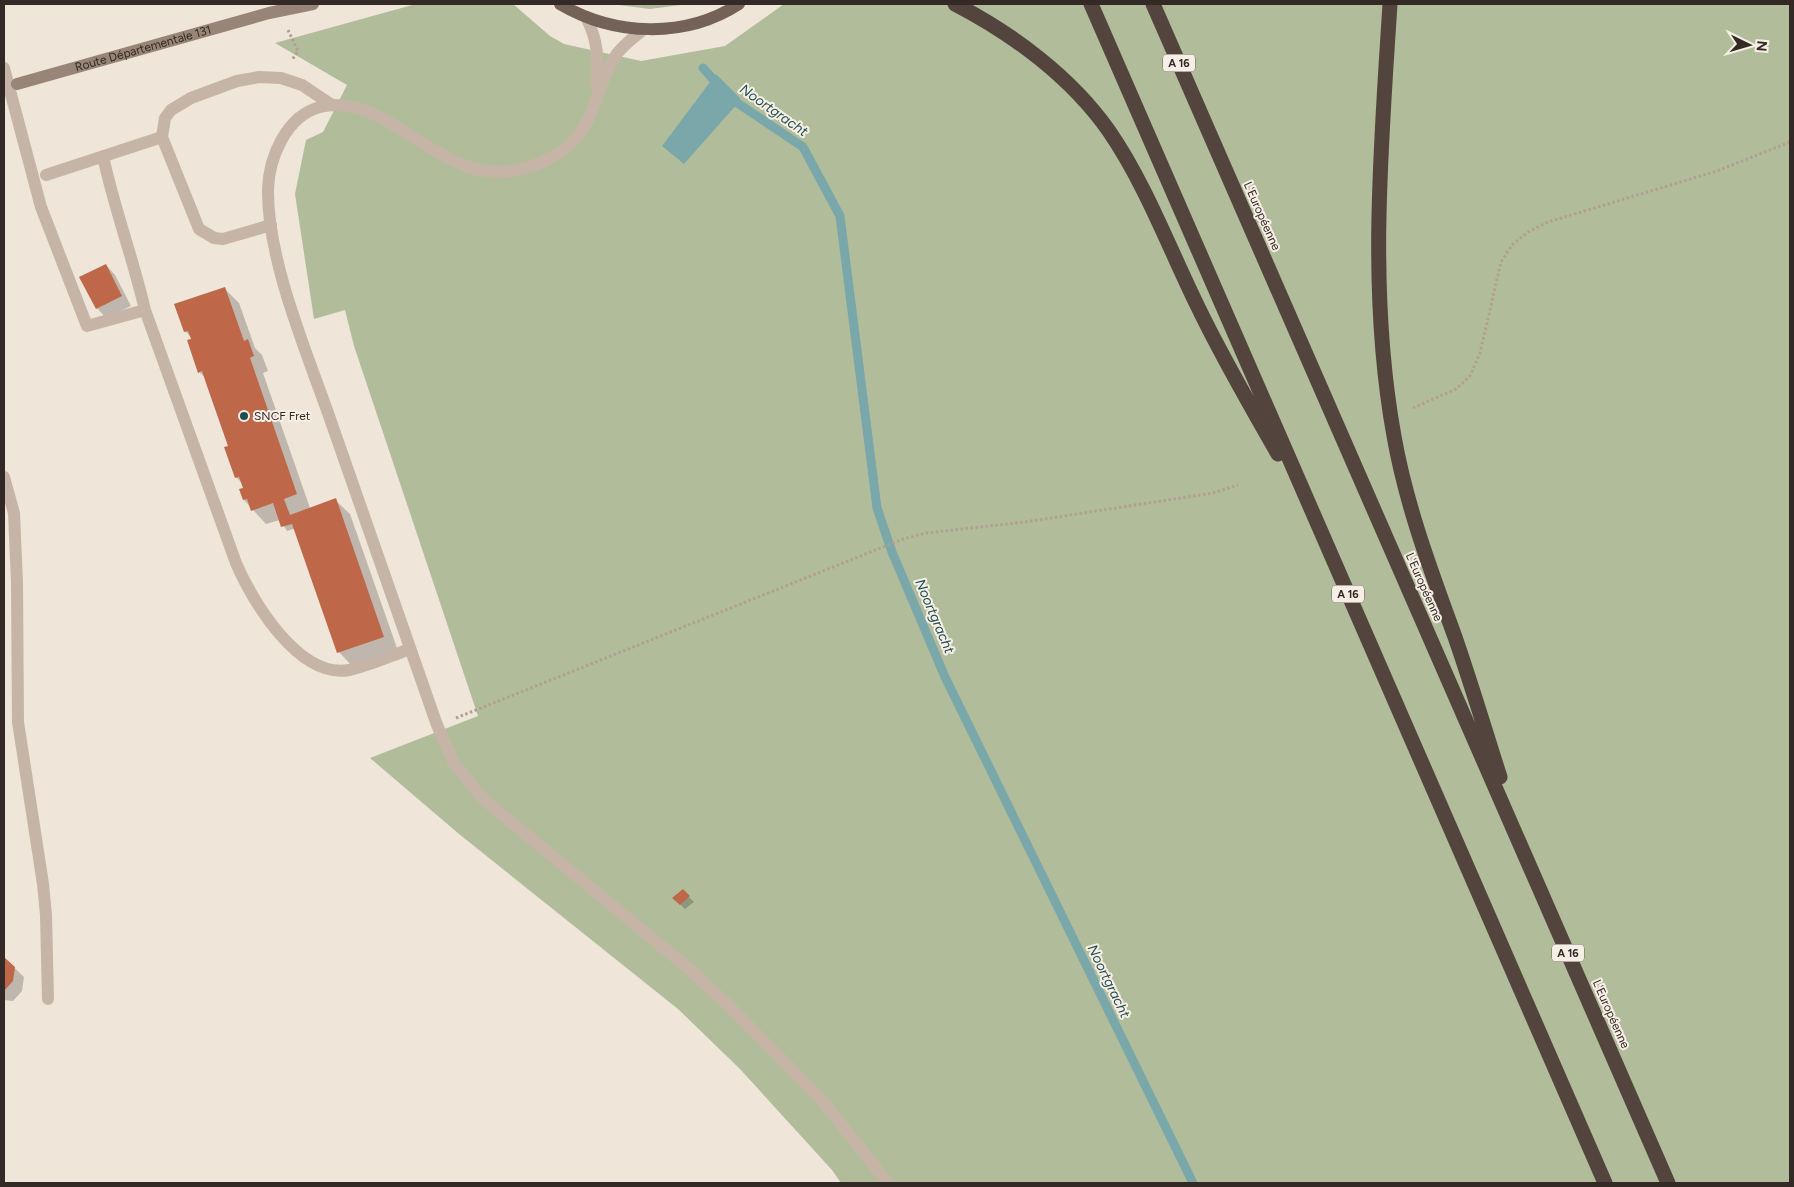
<svg xmlns="http://www.w3.org/2000/svg" width="1794" height="1187" font-family="Figtree,sans-serif">
<rect width="100%" height="100%" fill="#efe5d9"/>
<path fill="#b1bd9a" d="M 416,4 L 513,4 L 550,36 L 564,44 L 641,61 L 725,46 L 784,4 L 1790,4 L 1790,1183 L 841,1183 L 832,1170 L 740,1069 L 678,1009 L 459,834 L 370,758 L 478,716 L 354,346 L 345,310 L 314,319 L 295,194 L 306,140 L 323,132 L 347,85 L 275,43 Z
M 611,4 L 688,4 L 650,9 Z"/>
<path fill="#7aa7aa" d="M 716,74 L 740,98 L 738,103 L 684,164 L 662,146 Z"/>
<path fill="#0003" d="M 106,265 L 115,275 L 131,306 L 106,318 L 97,308 Z
M 224,288 L 239,303 L 255,348 L 262,355 L 268,371 L 263,373 L 310,508 L 335,500 L 350,514 L 398,651 L 353,667 L 339,652 L 296,528 L 287,531 L 280,520 L 266,524 L 244,500 L 243,484 L 236,477 L 230,447 L 206,378 L 199,372 L 192,338 L 185,331 Z
M 683,891 L 694,902 L 685,909 L 674,898 Z
M 4,958 L 24,977 L 22,991 L 13,1001 L 4,1000 Z"/>
<g fill="none" stroke-linecap="round" stroke-linejoin="round">
<path stroke="#7aa7aa" stroke-width="9" d="M 703,68 L 721,88
M 730,98 L 803,147 L 840,216 L 877,508 L 892,552 L 945,677 L 1193,1183"/>
</g>
<path fill="#be6749" d="M 106,264 L 122,296 L 96,309 L 79,277 Z
M 225,287 L 244,341 L 248,339 L 254,356 L 250,358 L 297,494 L 284,499 L 290,515 L 336,498 L 384,637 L 337,653 L 292,524 L 281,527 L 273,503 L 251,511 L 247,499 L 243,500 L 239,489 L 243,488 L 239,477 L 235,478 L 224,447 L 228,446 L 207,386 L 202,371 L 198,373 L 187,340 L 191,339 L 188,331 L 184,332 L 174,304 Z
M 683,889 L 690,896 L 680,905 L 672,898 Z
M 4,957 L 15,967 L 13,981 L 4,991 Z"/>
<g fill="none" stroke-linecap="round" stroke-linejoin="round">
<path stroke="#b29f90" stroke-width="3" stroke-dasharray="2.5 2.5" stroke-linecap="butt" d="M 288,30 L 298,51 L 292,60
M 1413,408 L 1456,389 L 1470,376 L 1480,353 L 1501,262 L 1512,245 L 1528,232 L 1548,222 L 1717,171 L 1790,142
M 456,718 L 903,539 L 926,533 L 1025,522 L 1213,493 L 1238,485"/>
<path stroke="#c6b5a6" stroke-width="12" d="M 4,68 L 41,207 L 87,326 L 145,310 C 133,258 114,208 103,156
M 46,175 L 162,137
M 271,225 L 223,239 L 214,238 L 199,229 L 162,137 L 165,118 L 171,110 L 191,98 L 237,81 L 259,77 L 281,78 L 302,85 L 332,105
M 145,310 L 236,563 C 252,601 299,679 349,670 C 369,666 390,656 410,649
M 4,477 L 14,513 L 17,583 L 18,722 L 43,884 L 46,915 L 48,999"/>
<path stroke="#c6b5a6" stroke-width="12" d="M 586,17 C 598,40 599,60 596,86
M 644,29 C 634,37 623,45 616,55 C 603,75 598,98 588,120 C 572,154 530,173 493,172 C 434,170 379,91 320,107 C 286,116 269,158 268,189 C 267,258 305,348 328,413 C 364,517 401,621 437,725 L 454,763 L 482,798 L 688,968 L 727,1004 L 820,1098 L 888,1183"/>
<path stroke="#998578" stroke-width="12" id="s1" d="M 17,84 L 269,13 L 313,4"/>
<path stroke="#746258" stroke-width="12" d="M 560,4 C 614,36 685,39 739,4"/>
<path stroke="#53453e" stroke-width="15" d="M 955,4 C 1013,34 1071,77 1109,131 C 1146,185 1169,248 1198,307 C 1222,357 1250,405 1278,454
M 1091,4 L 1605,1183
M 1153,4 L 1668,1183
M 1390,4 C 1381,147 1368,293 1394,436 C 1406,505 1431,571 1455,637 C 1471,683 1485,730 1500,777"/>
</g>
<circle fill="#1f4d51" stroke="#f7efe5" stroke-width="2" cx="244" cy="416" r="5"/>
<g text-anchor="middle" stroke-width="4" stroke-linejoin="round" paint-order="stroke">
<g fill="#f7efe5" stroke="#6e655f" stroke-width="1">
<rect x="1163" y="54.5" width="32" height="17" rx="4"/>
<rect x="1332" y="585.5" width="32" height="17" rx="4"/>
<rect x="1552" y="944.5" width="32" height="17" rx="4"/>
</g>
<g font-size="11" font-weight="bold" fill="#332a26">
<text x="1179" y="67">A 16</text>
<text x="1348" y="598">A 16</text>
<text x="1568" y="957">A 16</text>
</g>
<g font-size="12" fill="#332a26" stroke="#f7efe5">
<text dy="4" stroke="none"><textPath href="#s1" startOffset="131">Route Départementale 131</textPath></text>
<text transform="translate(1262 216) rotate(66)" y="4">L'Européenne</text>
<text transform="translate(1424 587) rotate(66)" y="4">L'Européenne</text>
<text transform="translate(1611 1014) rotate(66)" y="4">L'Européenne</text>
</g>
<g font-size="12" fill="#332a26" stroke="#f7efe5" text-anchor="start">
<text x="254" y="420">SNCF Fret</text>
</g>
<g font-size="14" font-style="italic" fill="#1f4d51" stroke="#f7efe5">
<text transform="translate(774 110) rotate(35)" y="5">Noortgracht</text>
<text transform="translate(935 616) rotate(67)" y="5">Noortgracht</text>
<text transform="translate(1109 981) rotate(64)" y="5">Noortgracht</text>
</g>
</g>
<rect width="1794" height="1187" fill="none" stroke="#332a26" stroke-width="10"/>
<g transform="translate(1749 45) rotate(95)" stroke="#f7efe5" stroke-width="4" paint-order="stroke">
<path d="M0-4L9 19L0 12L-9 19Z" fill="#332a26"/>
<text y="-8" font-size="14" font-weight="bold" text-anchor="middle" fill="#332a26">N</text>
</g>
</svg>
